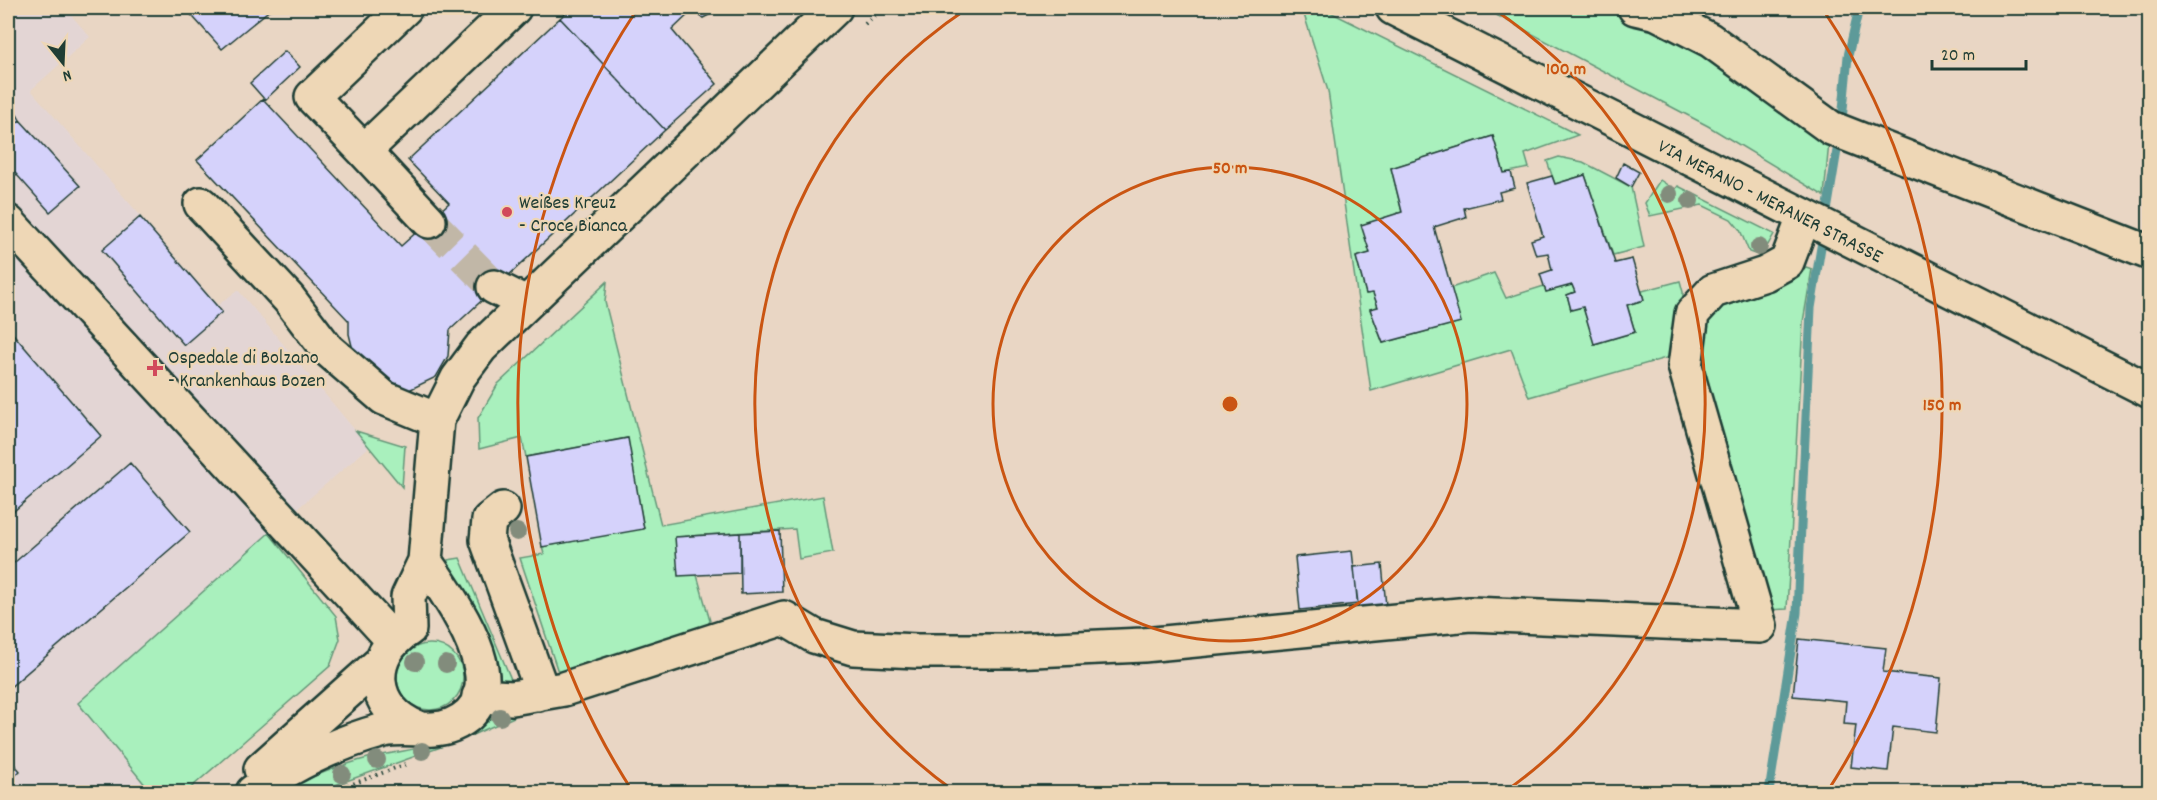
<svg xmlns="http://www.w3.org/2000/svg" width="2157" height="800" font-family="Dekko,sans-serif">
<rect width="100%" height="100%" fill="#e9d6c4"/>
<filter id="ink" filterUnits="userSpaceOnUse"><feTurbulence type="fractalNoise" baseFrequency=".0167" numOctaves="2"/><feDisplacementMap in="SourceGraphic" scale="12" xChannelSelector="R" yChannelSelector="G"/><feConvolveMatrix kernelMatrix="1 2 1 2 8 2 1 2 1" color-interpolation-filters="sRGB"/></filter>
<g filter="url(#ink)">
<path fill="#e3d5d4" d="M 8,8 L 65,8 L 90,37 L 31,90 L 218,305 L 238,290 L 369,447 L 269,533 L 336,616 L 340,639 L 330,666 L 186,792 L 8,792 Z"/>
<path fill="#a9f0bd" stroke="#649678" stroke-width="1.5" d="M 1302,8 L 1322,8 L 1578,135 L 1525,154 L 1529,168 L 1504,173 L 1493,136 L 1391,168 L 1402,212 L 1362,225 L 1370,253 L 1356,257 L 1366,294 L 1373,293 L 1378,307 L 1370,309 L 1383,343 L 1460,322 L 1451,288 L 1494,273 L 1506,298 L 1544,286 L 1572,285 L 1575,292 L 1567,295 L 1571,309 L 1583,307 L 1595,344 L 1635,332 L 1627,305 L 1644,300 L 1642,291 L 1680,281 L 1683,292 L 1680,354 L 1529,397 L 1511,349 L 1371,391 L 1328,91 Z
M 1483,8 L 1588,8 L 1637,18 L 1700,45 L 1829,142 L 1824,196 L 1708,126 Z
M 1559,157 L 1583,162 L 1631,187 L 1644,247 L 1613,255 L 1585,175 L 1555,184 L 1547,161 Z
M 1660,180 L 1675,190 L 1678,186 L 1774,234 L 1764,252 L 1757,255 L 1749,252 L 1740,230 L 1731,219 L 1702,205 L 1650,216 L 1645,203 Z
M 1806,267 L 1812,269 L 1803,322 L 1787,609 L 1766,610 L 1697,368 L 1707,316 L 1725,298 L 1783,281 Z
M 607,282 L 605,302 L 661,525 L 823,496 L 833,553 L 799,559 L 795,529 L 676,537 L 697,575 L 710,621 L 704,631 L 560,678 L 520,558 L 544,554 L 542,547 L 644,528 L 627,438 L 526,457 L 522,438 L 479,449 L 478,418 L 498,384 Z
M 356,431 L 405,446 L 402,487 Z
M 269,533 L 336,616 L 340,639 L 330,666 L 186,792 L 151,792 L 78,703 Z
M 460,558 L 513,684 L 497,683 L 447,570 L 448,560 Z
M397 677a33 33 0 1 1 66 0a33 33 0 1 1-66 0Z
M 508,712 L 514,717 L 463,739 L 316,792 L 277,792 C 306,779 337,766 368,758 C 412,747 463,748 497,713 Z"/>
<g fill="none" stroke-linecap="round" stroke-linejoin="round">
<path stroke="#5d9a99" stroke-width="9" d="M 1769,792 L 1797,613 L 1811,308 L 1842,120 L 1848,56 L 1859,8"/>
</g>
<path fill="#d5d2fb" stroke="#1f3d34" stroke-width="1.5" d="M 185,8 L 272,8 L 222,49 Z
M 572,8 L 645,8 L 648,11 L 652,8 L 711,8 L 711,14 L 703,18 L 693,10 L 672,30 L 717,84 L 665,130 L 560,18 Z
M 560,18 L 665,130 L 450,330 L 448,356 L 436,377 L 409,390 L 388,389 L 354,354 L 349,334 L 349,321 L 197,160 L 263,99 L 401,246 L 449,203 L 408,160 Z
M 285,51 L 300,67 L 265,100 L 250,83 Z
M 8,98 L 20,120 L 8,131 Z
M 20,120 L 80,186 L 50,212 L 8,165 L 8,131 Z
M 1493,136 L 1504,173 L 1511,172 L 1515,188 L 1499,192 L 1501,199 L 1464,208 L 1466,217 L 1434,227 L 1461,322 L 1383,343 L 1370,309 L 1378,307 L 1373,293 L 1366,294 L 1356,257 L 1370,253 L 1361,225 L 1402,212 L 1391,168 Z
M 1623,163 L 1639,172 L 1631,187 L 1616,178 Z
M 1585,175 L 1615,263 L 1632,259 L 1644,300 L 1627,305 L 1635,332 L 1594,344 L 1583,307 L 1571,310 L 1567,295 L 1575,292 L 1572,285 L 1546,292 L 1540,274 L 1552,270 L 1548,253 L 1536,255 L 1531,240 L 1543,236 L 1527,183 L 1552,176 L 1555,184 Z
M 140,217 L 222,312 L 184,345 L 102,250 Z
M 8,328 L 101,436 L 8,516 Z
M 628,438 L 644,529 L 542,547 L 526,457 Z
M 130,463 L 190,532 L 8,689 L 8,568 Z
M 780,531 L 782,592 L 741,594 L 740,533 Z
M 740,533 L 740,573 L 678,576 L 675,537 Z
M 1352,551 L 1358,604 L 1300,610 L 1295,557 Z
M 1382,564 L 1386,606 L 1358,609 L 1354,567 Z
M 1799,639 L 1886,648 L 1883,672 L 1941,678 L 1936,732 L 1893,727 L 1888,771 L 1851,767 L 1856,725 L 1844,724 L 1846,701 L 1793,696 Z
M 8,757 L 20,771 L 8,782 Z"/>
<g fill="none" stroke-linecap="round" stroke-linejoin="round">
<path stroke="#c1b7a7" stroke-width="33" stroke-dasharray="33 16" stroke-linecap="butt" d="M 429,221 L 494,287"/>
<defs>
<path id="minor" d="M 405,8 L 312,97 L 364,151 L 514,8
M 1635,8 L 1657,13 L 1710,40 L 1831,128 L 2150,253
M 364,151 L 429,221
M 201,204 L 289,299 L 327,349 L 384,398 L 437,420
M 8,222 L 393,640
M 494,287 L 526,303
M 503,509 L 489,520 L 487,540 L 539,683 L 538,694
M 479,696 L 512,698 L 564,689 L 784,618 L 814,636 L 853,648 L 917,651 L 1012,651 L 1143,645 L 1470,614 L 1760,626 L 1685,366 L 1692,314 L 1713,291 L 1765,274 L 1787,262 L 1804,217"/>
<path id="major" d="M 1393,8 L 2150,391
M 418,728 C 370,710 365,656 409,629 L 408,597 L 425,561 L 437,420 L 458,378 L 481,347 L 835,8
M 261,769 L 381,662
M 253,792 C 293,764 336,743 384,730 C 406,725 430,734 452,725 C 523,695 450,599 425,561"/>
</defs>
<use href="#minor" stroke="#1f3d34" stroke-width="38"/>
<use href="#major" stroke="#1f3d34" stroke-width="38"/>
<path stroke="#1f3d34" stroke-width="4" stroke-dasharray="1.5 4.5" stroke-linecap="butt" d="M 865,24 L 883,8
M 331,792 L 409,763"/>
<use href="#minor" stroke="#eed7b6" stroke-width="33"/>
<use href="#major" stroke="#eed7b6" stroke-width="33"/>
</g>
<g fill="#828c7c">
<circle cx="1669" cy="194" r="9"/>
<circle cx="1690" cy="201" r="9"/>
<circle cx="1759" cy="247" r="9"/>
<circle cx="517" cy="532" r="9"/>
<circle cx="415" cy="662" r="9"/>
<circle cx="446" cy="664" r="9"/>
<circle cx="500" cy="717" r="9"/>
<circle cx="422" cy="751" r="9"/>
<circle cx="377" cy="760" r="9"/>
<circle cx="342" cy="774" r="9"/>
</g>
</g>
<g fill="none" stroke="#ca5512" stroke-width="3">
<circle cx="1230" cy="404" r="237"/>
<path d="M954 791A475 475 0 0 1 968 8M1492 8A475 475 0 0 1 1506 791"/>
<path d="M633 792A712 712 0 0 1 636 11M1824 11A712 712 0 0 1 1827 792"/>
</g>
<g fill="#d1495b" stroke="#eed7b6" stroke-width="2">
<circle cx="507" cy="212" r="6"/>
<path d="M152 359h6v6h6v6h-6v6h-6v-6h-6v-6h6z"/>
</g>
<g text-anchor="middle" stroke-width="4.5" stroke-linejoin="round" paint-order="stroke">
<g font-size="20" fill="#1f3d34" stroke="#eed7b6">
<text transform="translate(1771 200) rotate(27)" y="7">VIA MERANO - MERANER STRASSE</text>
</g>
<g font-size="20" fill="#1f3d34" stroke="#eed7b6" text-anchor="start">
<text x="519" y="208">Weißes Kreuz<tspan x="519" dy="23">- Croce Bianca</tspan></text>
<text x="168" y="363">Ospedale di Bolzano<tspan x="168" dy="23">- Krankenhaus Bozen</tspan></text>
</g>
</g>
<circle cx="1230" cy="404" r="9" fill="#ca5512" stroke="#eed7b6" stroke-width="3"/>
<g font-size="18" text-anchor="middle" font-weight="bold" fill="#ca5512" stroke="#eed7b6" stroke-width="4.5" stroke-linejoin="round" paint-order="stroke">
<text x="1566" y="74">100 m</text>
<text x="1230" y="173">50 m</text>
<text x="1942" y="410">150 m</text>
</g>
<rect width="2157" height="800" fill="none" stroke="#eed7b6" stroke-width="30"/>
<rect x="15" y="15" width="2127" height="770" fill="none" stroke="#1f3d34" stroke-width="2" filter="url(#ink)"/>
<g transform="translate(63 63) rotate(162)" stroke="#eed7b6" stroke-width="4.5" paint-order="stroke">
<path d="M0-4.5L10 22L0 15L-10 22Z" fill="#1f3d34"/>
<text y="-9" font-size="16" font-weight="bold" text-anchor="middle" fill="#1f3d34">N</text>
</g>
<path d="M1932 60v9h94v-9" fill="none" stroke="#1f3d34" stroke-width="3"/>
<text x="1941" y="60" font-size="18" fill="#1f3d34" stroke="#eed7b6" stroke-width="4.5" paint-order="stroke">20 m</text>
</svg>
